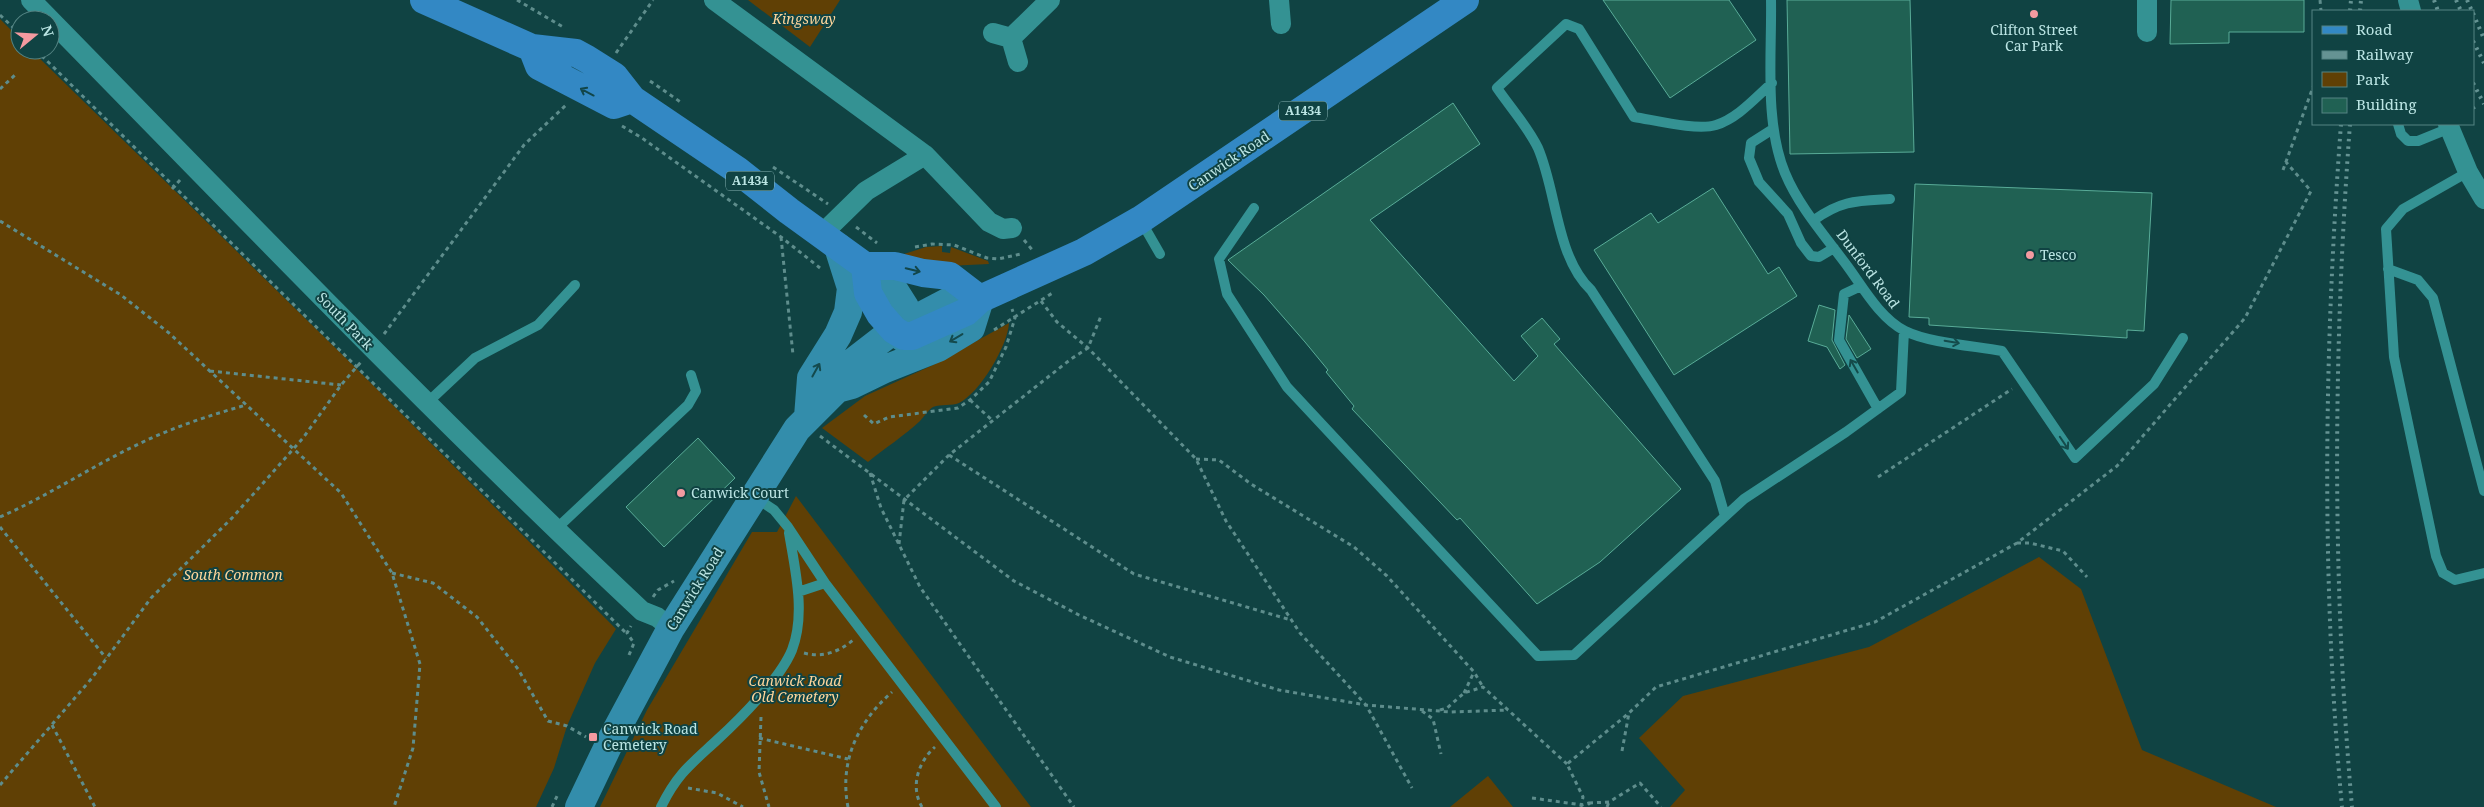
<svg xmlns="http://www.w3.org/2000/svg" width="2484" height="807" font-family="'Noto Serif',serif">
<rect width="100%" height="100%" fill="#104343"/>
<path fill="#604005" d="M 748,0 L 840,0 L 810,47 Z
M 0,19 L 20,39 L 20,50 L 31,50 L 356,368 L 616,629 L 595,663 L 567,726 L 554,768 L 536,807 L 0,807 Z
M 942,246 L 942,252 L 950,253 L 951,247 L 988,261 L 989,264 L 947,266 L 903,256 L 904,254 L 926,247 Z
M 1009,323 C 1008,345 980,393 959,403 C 952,406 941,404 933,407 C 928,410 924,417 920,421 C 904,436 885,448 868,462 L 822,428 L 865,396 L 933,365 Z
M 796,496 L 1031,807 L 600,807 L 647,710 L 752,532 L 777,532 Z
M 2039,557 L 2081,589 L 2142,750 L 2276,807 L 1670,807 L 1685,790 L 1639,738 L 1683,696 L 1869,647 Z
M 1488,776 L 1513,807 L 1450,807 Z"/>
<path fill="#206153" stroke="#59ac98" d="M 1603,0 L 1729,0 L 1756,40 L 1670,98 Z
M 1787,0 L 1910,0 L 1914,152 L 1790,154 Z
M 2171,0 L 2304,0 L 2304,32 L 2229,32 L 2229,43 L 2170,44 Z
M 1453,103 L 1480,144 L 1370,220 L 1514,381 L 1538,356 L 1521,336 L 1542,318 L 1560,339 L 1554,344 L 1681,489 L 1600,562 L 1537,604 L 1460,518 L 1457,520 L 1352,409 L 1354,406 L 1326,372 L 1328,370 L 1305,342 L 1264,295 L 1228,260 Z
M 1915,184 L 2152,193 L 2144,331 L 2127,330 L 2127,338 L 1929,325 L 1929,318 L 1909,317 Z
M 1713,188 L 1768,274 L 1779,267 L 1797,296 L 1674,375 L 1594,250 L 1651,213 L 1658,223 Z
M 1819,305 L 1835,310 L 1832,340 L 1845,365 L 1840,369 L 1827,347 L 1808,341 Z
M 1849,315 L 1871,349 L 1857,358 L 1846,339 Z
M 698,438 L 735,478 L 664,547 L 626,507 Z"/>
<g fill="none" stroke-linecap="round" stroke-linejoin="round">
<path stroke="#5e8d8c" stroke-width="3" stroke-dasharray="4 4" stroke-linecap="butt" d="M 517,0 L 563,27
M 2320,0 L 2321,11
M 0,15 L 20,34
M 36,50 L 626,633
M 616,53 L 653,0
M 650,81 L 682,103
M 0,89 L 16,74
M 622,126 L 642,138 L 781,237 L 820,268
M 773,167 L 828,204
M 2283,170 L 2313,87
M 172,189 L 181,179
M 0,221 L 121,295 L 169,333 L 341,493 L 392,573 L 420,664 L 413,748 L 394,807
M 856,227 L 877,243
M 781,237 L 793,355
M 1024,240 L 1034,252
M 915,247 L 932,244 L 954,245 L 987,258 L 998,259 L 1021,254
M 1041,301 L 1057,322 L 1088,348 L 1196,459 L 1226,521 L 1300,633 L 1366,705 L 1412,788
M 994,330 L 1054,292
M 384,334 L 524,145 L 566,105
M 210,371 L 341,385
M 970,400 L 993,421
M 864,415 L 874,424 L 889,417 L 958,408 L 970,400 L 989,382 L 1006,347 L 1015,318 L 1012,309
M 820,436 L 1014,581 L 1079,615 L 1170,657 L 1279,690 L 1366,705 L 1451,712 L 1508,710
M 949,455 L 1134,574 L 1291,620
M 1196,459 L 1219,460 L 1251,484 L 1354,547 L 1387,576 L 1474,672 L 1483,687
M 870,473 L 881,508 L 920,587 L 1074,807
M 1878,477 L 2012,389
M 0,517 C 50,495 95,464 145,441 C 177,426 211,415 246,405
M 0,527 L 106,658
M 2017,543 L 2030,543 L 2063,551 L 2087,577
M 899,544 L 904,500 L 949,455 L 1071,359 L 1088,348 L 1101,316
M 392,573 L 433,583 L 477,617 L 518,669 L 548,721 L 567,726 L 586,737
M 653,597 L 658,590 L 674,581
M 804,653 C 822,658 839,652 853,640
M 629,655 L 634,643 L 627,633 L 631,626
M 1464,693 L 1474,672
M 1440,710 L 1447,708 L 1464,693 L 1483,687 L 1567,764
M 1422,711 L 1433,719 L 1441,754
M 761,717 L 759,772 L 769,807
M 52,725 L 95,807
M 759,738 L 848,759
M 1622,751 L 1629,713
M 0,785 L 92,678 L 151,598 L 233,517 L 303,438 L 341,385 L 361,362
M 688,788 L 717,793 L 743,807
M 1532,798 L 1582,805 L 1589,803 L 1591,807
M 1589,803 L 1609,802 L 1640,783 L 1661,807
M 552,807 L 558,794
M 848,807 C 839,761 858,722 892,692
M 922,807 C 910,787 918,762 935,747
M 1581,807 L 1583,797 L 1567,764 L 1629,713 L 1656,687 L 1875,622 L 2017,543 L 2117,466 L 2245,318 L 2311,191 L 2286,162
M 1607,807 L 1609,802"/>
<path stroke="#349293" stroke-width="10" d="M 1771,0 C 1772,54 1764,122 1785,173 C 1799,207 1826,237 1848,267 C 1864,289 1880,318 1905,331 C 1929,343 1975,346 2002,351 L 2075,458 L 2154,384 L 2183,338
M 2398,124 L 2401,134 L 2408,141 L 2418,141 L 2450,128
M 1773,129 L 1751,143 L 1749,158 L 1759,182 L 1788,214 L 1801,243 L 1811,256 L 1819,257 L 1834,248
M 2468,172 L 2403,209 L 2386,229 L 2394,357 L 2436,556 L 2443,573 L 2455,580 L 2484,573
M 1254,208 L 1219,259 L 1227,294 L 1287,387 L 1538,656 L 1574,655 L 1744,499 L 1846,432 L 1901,392 L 1904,331
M 1814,220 C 1842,200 1857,201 1890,199
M 1141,221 L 1160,254
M 2388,269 L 2418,280 L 2433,298 L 2484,491
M 1861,286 L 1844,294 L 1839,340 L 1878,409
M 427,403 L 475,358 L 538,325 L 575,285
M 756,498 L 774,510 L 788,527 L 825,583 L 996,807
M 1725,516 L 1715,481 L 1591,290 C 1556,257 1557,192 1538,148 C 1528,127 1510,107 1497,88 L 1566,24 L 1579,29 L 1634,117 C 1654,120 1697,131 1716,125 C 1738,118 1755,98 1772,83
M 555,530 L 688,405 L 696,391 L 691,375
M 798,592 L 825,583
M 661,807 C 677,774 691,764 717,740 C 740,719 780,679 792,650 C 806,614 795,569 789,533"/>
<path stroke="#349293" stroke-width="20" d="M 31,0 C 233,206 432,414 642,611 L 657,617 L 671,628
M 714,0 L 925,155 L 989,222 L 1003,229 L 1012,228
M 1279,0 L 1281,24
M 2147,0 L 2147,32
M 2408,0 L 2411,11
M 993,33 L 1011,38 L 1050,0
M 1011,38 L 1018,62
M 2448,124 L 2468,172 L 2484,199
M 822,234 L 866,191 L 925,155"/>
<path stroke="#338dab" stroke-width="28" d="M 865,266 L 886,277 L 905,307 L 907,315 L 903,338
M 808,417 L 811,378 L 838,335 L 848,312 L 851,288 L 838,247
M 579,807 L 612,738 L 671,628 L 797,429 L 837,389 L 852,385 L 885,369 L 938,348 L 971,328 L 980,299 L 957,297 L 894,330 L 850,364 L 838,377 L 837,389"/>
<path stroke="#3388c4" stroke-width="28" d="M 424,0 L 532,48 L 576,53 L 587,59 L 614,76 L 632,99 L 737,170 L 789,211 L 865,266
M 532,48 L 539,66 L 614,105 L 632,99
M 865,266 L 868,293 L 880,314 L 894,330 L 904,336 L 912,336 L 966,312 L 980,299 L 1084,252 L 1140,220 L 1465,0
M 865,266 L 895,266 L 923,273 L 950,276 L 980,299"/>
<path stroke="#659393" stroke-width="4" stroke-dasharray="2.5 5" stroke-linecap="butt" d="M 2434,0 L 2438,11
M 2456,0 L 2461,11
M 2467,0 L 2472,11
M 2350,11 L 2351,0
M 2360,11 L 2361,0
M 2473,13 L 2484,39
M 2473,41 L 2484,63
M 2473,83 L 2484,104
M 2473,107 L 2474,110
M 2341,124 C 2324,351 2321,580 2342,807
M 2350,124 C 2333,351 2332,580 2352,807"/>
</g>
<defs><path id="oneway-shaft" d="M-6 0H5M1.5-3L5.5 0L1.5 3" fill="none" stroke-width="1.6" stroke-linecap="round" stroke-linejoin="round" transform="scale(1.25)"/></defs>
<g stroke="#124649">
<use href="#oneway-shaft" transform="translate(587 92) rotate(-152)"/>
<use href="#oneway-shaft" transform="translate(913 270) rotate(14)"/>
</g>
<g stroke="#144a4d">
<use href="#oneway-shaft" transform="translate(956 338) rotate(149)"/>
<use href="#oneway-shaft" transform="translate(816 370) rotate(-61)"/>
</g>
<g stroke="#144b4b">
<use href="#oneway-shaft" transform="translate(1952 342) rotate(10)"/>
<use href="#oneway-shaft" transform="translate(1854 366) rotate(-120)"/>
<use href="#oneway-shaft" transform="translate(2064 443) rotate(56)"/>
</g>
<g fill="#f49aa0" stroke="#104343" stroke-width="2">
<circle cx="2034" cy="14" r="5"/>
<circle cx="2030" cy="255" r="5"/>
<circle cx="681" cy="493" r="5"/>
<rect x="588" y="732" width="10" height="10" rx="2.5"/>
</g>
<g text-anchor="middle" stroke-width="4" stroke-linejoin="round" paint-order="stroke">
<g fill="#104343" stroke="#88b4b4" stroke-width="1">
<rect x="1279" y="101.5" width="48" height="19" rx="4"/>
<rect x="726" y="171.5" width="48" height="19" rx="4"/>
</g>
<g font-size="12" font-weight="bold" fill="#bbe5e4">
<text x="1303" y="115">A1434</text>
<text x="750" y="185">A1434</text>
</g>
<g font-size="14" font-style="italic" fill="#fed59b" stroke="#104343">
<text x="804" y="24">Kingsway</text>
<text x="233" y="580">South Common</text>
<text x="795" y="686">Canwick Road<tspan x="795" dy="16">Old Cemetery</tspan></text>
</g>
<g font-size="14" fill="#bbe5e4" stroke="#104343" text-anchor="start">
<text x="2034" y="35" text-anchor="middle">Clifton Street<tspan x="2034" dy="16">Car Park</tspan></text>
<text x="2040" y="260">Tesco</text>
<text x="691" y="498">Canwick Court</text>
<text x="603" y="734">Canwick Road<tspan x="603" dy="16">Cemetery</tspan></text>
</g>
<g font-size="14" fill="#bbe5e4" stroke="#104343">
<text transform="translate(1229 161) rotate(-34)" y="5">Canwick Road</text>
<text transform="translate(1868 269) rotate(53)" y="5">Dunford Road</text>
<text transform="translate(345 321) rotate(46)" y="5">South Park</text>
<text transform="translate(695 589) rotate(-58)" y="5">Canwick Road</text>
</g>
</g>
<rect x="2312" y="10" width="162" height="115" fill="#104343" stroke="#548483"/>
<rect x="2322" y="26" width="25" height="8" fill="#3388c4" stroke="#548483"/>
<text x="2356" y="35" font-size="15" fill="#bbe5e4">Road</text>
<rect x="2322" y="51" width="25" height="8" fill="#659393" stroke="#548483"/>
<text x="2356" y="60" font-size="15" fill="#bbe5e4">Railway</text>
<rect x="2322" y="72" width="25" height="15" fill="#604005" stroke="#548483"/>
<text x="2356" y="85" font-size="15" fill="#bbe5e4">Park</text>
<rect x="2322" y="98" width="25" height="15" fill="#206153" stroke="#548483"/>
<text x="2356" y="110" font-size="15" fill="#bbe5e4">Building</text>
<g transform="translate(35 35) rotate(72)"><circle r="24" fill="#104343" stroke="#548483"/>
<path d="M0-4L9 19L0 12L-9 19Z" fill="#f49aa0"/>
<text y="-8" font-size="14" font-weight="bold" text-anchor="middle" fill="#bbe5e4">N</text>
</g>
</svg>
